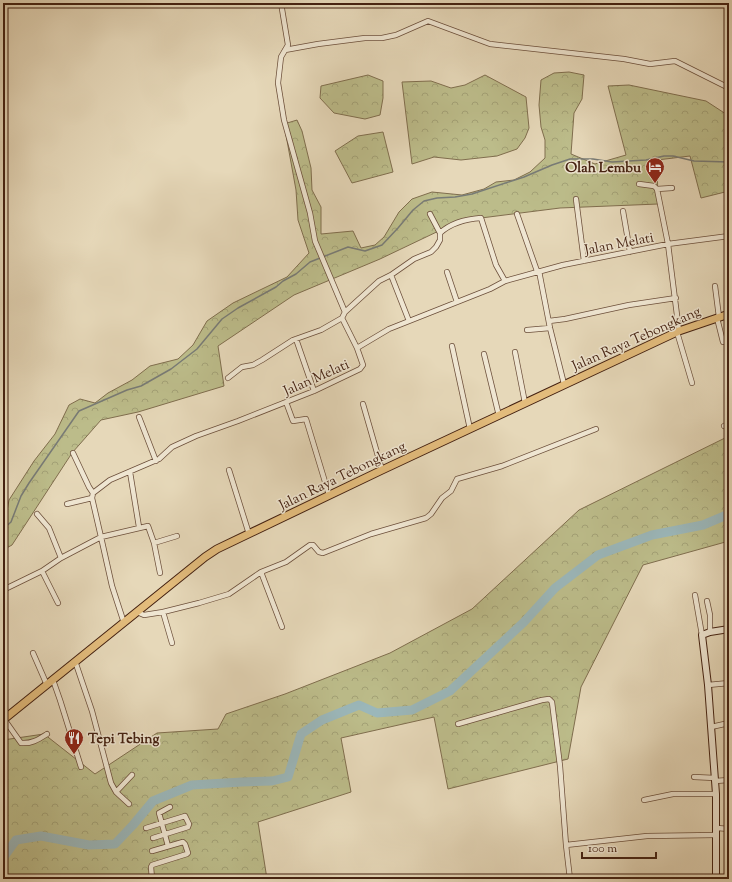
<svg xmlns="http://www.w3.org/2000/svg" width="732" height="882" font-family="'Sorts Mill Goudy',serif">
<defs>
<pattern id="forest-crowns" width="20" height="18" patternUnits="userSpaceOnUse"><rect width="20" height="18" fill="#bcbc8a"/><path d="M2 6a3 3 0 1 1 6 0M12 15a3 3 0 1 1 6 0" fill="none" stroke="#a3a176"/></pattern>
</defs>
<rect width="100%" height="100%" fill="#e6d8b9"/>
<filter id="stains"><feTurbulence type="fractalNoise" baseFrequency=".005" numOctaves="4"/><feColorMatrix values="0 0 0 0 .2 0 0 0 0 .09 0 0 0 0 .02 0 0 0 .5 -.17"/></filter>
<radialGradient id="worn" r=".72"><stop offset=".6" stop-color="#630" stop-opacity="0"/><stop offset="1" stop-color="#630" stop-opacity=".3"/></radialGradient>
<path fill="url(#forest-crowns)" stroke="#806e4e" d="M 569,72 L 584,75 L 582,99 L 574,113 L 571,154 L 595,164 L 626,155 L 608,86 L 629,85 L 706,101 L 729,116 L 729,191 L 701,198 L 690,156 L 657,160 L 658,204 L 560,208 L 481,218 L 445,228 L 380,259 L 294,295 L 218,346 L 224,386 L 138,412 L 101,420 L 72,453 L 12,545 L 3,550 L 3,518 L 6,517 L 9,500 L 34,461 L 55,434 L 69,405 L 80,399 L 95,403 L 108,393 L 132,380 L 150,366 L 178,359 L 193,345 L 207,321 L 233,303 L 287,277 L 309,253 L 298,220 L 296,190 L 284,124 L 297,120 L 302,131 L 311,168 L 312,190 L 321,207 L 321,234 L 353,231 L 361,248 L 375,245 L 384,237 L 399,212 L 412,199 L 432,192 L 462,195 L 484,189 L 496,182 L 514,180 L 530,172 L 545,158 L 545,140 L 541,127 L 539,105 L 541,80 L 554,73 Z
M 368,75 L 383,81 L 383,98 L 380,115 L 365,119 L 334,113 L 320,98 L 321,86 Z
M 485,75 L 526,97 L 529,128 L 525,138 L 517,149 L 497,156 L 461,160 L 434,157 L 412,164 L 402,82 L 431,81 L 451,88 L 465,85 Z
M 383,132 L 393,172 L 352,183 L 335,151 L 358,136 Z
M 729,436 L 729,541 L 643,565 L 581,687 L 568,759 L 448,789 L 434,717 L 341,738 L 351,792 L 258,822 L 267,879 L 3,879 L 3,740 L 44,734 L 95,774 L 157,733 L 218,729 L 226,714 L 285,694 L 390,653 L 472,609 L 579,510 Z"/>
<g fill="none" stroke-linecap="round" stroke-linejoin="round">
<path stroke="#787b76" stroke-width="1.5" d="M 3,529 L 11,522 L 21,496 L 29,483 L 79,411 L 127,390 L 141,386 L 171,369 L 197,349 L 222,319 L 238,308 L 276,287 L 283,281 L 296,274 L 310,262 L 348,247 L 365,251 L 382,245 L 398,228 L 413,210 L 424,201 L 437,198 L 455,197 L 472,194 L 524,177 L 552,165 L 570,159 L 593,159 L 612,162 L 646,160 L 664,156 L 673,156 L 694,161 L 729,162"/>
<path stroke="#9bb7ba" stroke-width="9" d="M 3,858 L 16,840 L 41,836 L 89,845 L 115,844 L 133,825 L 153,801 L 192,785 L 242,782 L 272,781 L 288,777 L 301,734 L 322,720 L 359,705 L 377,713 L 412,710 L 450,691 L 524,622 L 555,588 L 598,555 L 652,535 L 703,525 L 729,514"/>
<defs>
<path id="street" d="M 281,3 L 288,45 L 281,57 L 278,83 L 284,120 L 310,213 L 315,241 L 345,312 L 342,318 L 357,348
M 285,50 L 318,44 L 365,38 L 382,38 L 396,35 L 428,21 L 490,44 L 624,59 L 650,64 L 675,61 L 729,88
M 639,184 L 654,186 L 657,189 L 668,244 L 679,331
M 657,189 L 672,188
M 576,199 L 584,261
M 623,211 L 630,252
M 430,214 L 440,233
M 517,214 L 537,271
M 539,271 L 550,328 L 564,384
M 447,272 L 457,302
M 391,275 L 409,321
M 715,286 L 719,317
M 345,312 L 379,281 L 391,275 L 414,259 L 431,252 L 436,247 L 440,240 L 440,233 C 451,223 466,219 481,218 L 496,265 L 505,281
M 717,318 L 723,342 L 729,342
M 549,321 L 565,319 L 629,305 L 676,298
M 527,330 L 550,328
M 677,332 L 692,383
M 296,339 L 314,391
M 452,346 L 470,429
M 515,352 L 525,403
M 484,354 L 499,416
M 228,378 L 242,367 L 253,365 L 262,360 L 293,340 L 321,330 L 342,318
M 286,402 L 293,421 L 306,419 L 329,495
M 363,404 L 382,470
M 139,417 L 156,461
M 724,426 L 729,423
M 73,453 L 89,487 L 93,493
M 229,470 L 249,534
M 130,472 L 139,527
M 67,504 L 92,498
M 37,514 L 49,528 L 61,558
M 154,543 L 177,536
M 42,571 L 58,603
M 261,572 L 282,627
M 3,590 L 42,571 L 61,558 L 101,537 L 92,498 L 93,493 L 110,480 L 159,459 L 172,447 L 196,436 L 238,421 L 314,391 L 360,369 L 363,365 L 357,348 L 389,329 L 490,289 L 505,281 L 563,265 L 668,244 L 729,236
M 695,595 L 702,635
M 707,601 L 710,615 L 710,632
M 137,612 L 144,615 L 163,612 L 199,603 L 229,594 L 261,572 L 286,562 L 310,545 L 313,545 L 319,552 L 323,553 L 371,534 L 426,518 L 431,514 L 442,498 L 451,491 L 457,479 L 502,466 L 596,429
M 163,612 L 172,643
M 124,623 L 112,586 L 101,537 L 148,526 L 154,543 L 160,573
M 33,653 L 47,685
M 75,661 L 92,711 L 111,783 L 116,792 L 129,804
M 53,680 L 60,700 L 81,767
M 708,685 L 729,683
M 4,719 L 21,743 C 32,744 39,739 47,734
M 458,724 L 542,700 L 549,699 L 552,702 L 560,766 L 566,845 L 570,879
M 711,727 L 729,723
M 694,777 L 715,778
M 715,781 L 729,780
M 116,792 L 132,775
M 644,800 L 673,794 L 716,794
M 146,828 L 185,816 L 189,824 L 188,827 L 153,838
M 717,828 L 729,829
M 566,845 L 647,836 L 716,835
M 168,846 L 159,813 L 170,807
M 152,879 L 151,867 L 152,865 L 187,854 L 188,853 L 185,844 L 183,842 L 152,851"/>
<path id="secondary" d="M 716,879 L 716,794 L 708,685 L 702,635 L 710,632 L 729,629"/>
<path id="primary" d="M 3,720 L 205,557 L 217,549 L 382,470 L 679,331 L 729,314"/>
</defs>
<use href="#street" stroke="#6c4f3b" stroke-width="6"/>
<use href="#secondary" stroke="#442111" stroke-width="8"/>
<use href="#primary" stroke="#442111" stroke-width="9"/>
<use href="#street" stroke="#efe6d2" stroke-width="4.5"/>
<use href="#secondary" stroke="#efe6d2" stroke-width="6"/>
<use href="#primary" stroke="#e3bc7c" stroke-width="7"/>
</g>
<defs>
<symbol id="hotel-pin" viewBox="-11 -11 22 30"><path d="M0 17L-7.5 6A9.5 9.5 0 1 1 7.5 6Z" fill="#8f2418" stroke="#efe6d2"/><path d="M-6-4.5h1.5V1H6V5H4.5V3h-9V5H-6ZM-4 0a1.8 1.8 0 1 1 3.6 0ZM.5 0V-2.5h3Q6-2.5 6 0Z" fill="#fff"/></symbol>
<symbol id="restaurant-pin" viewBox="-11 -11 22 30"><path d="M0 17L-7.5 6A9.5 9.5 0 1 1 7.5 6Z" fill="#8f2418" stroke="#efe6d2"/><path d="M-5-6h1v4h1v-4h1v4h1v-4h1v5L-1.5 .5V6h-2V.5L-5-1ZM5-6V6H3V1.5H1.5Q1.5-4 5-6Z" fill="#fff"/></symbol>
</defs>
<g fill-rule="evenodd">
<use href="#hotel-pin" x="644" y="156" width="22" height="30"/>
<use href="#restaurant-pin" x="63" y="727" width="22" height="30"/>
</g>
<g text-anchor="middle" stroke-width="3" stroke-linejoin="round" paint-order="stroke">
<g font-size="14" font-weight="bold" fill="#442111" stroke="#efe6d2" text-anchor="end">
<text x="641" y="172">Olah Lembu</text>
<text x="88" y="743" text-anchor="start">Tepi Tebing</text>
</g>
<g font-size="14" fill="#442111" stroke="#efe6d2">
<text transform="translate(619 243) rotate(-11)" y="5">Jalan Melati</text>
<text transform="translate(636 338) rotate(-24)" y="5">Jalan Raya Tebongkang</text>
<text transform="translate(316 377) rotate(-24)" y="5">Jalan Melati</text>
<text transform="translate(342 475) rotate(-26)" y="5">Jalan Raya Tebongkang</text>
</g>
</g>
<rect width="732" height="882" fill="none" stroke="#e6d8b9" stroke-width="16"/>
<rect x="4" y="4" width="724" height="874" fill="none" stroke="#442111" stroke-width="2"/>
<rect x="8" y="8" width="716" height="866" fill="none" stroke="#442111"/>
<path d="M582 852v6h74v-6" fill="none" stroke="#442111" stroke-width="2"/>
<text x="588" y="852" font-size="12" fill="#442111" stroke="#efe6d2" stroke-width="3" paint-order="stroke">100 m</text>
<rect width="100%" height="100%" filter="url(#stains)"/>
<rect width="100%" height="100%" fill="url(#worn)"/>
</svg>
